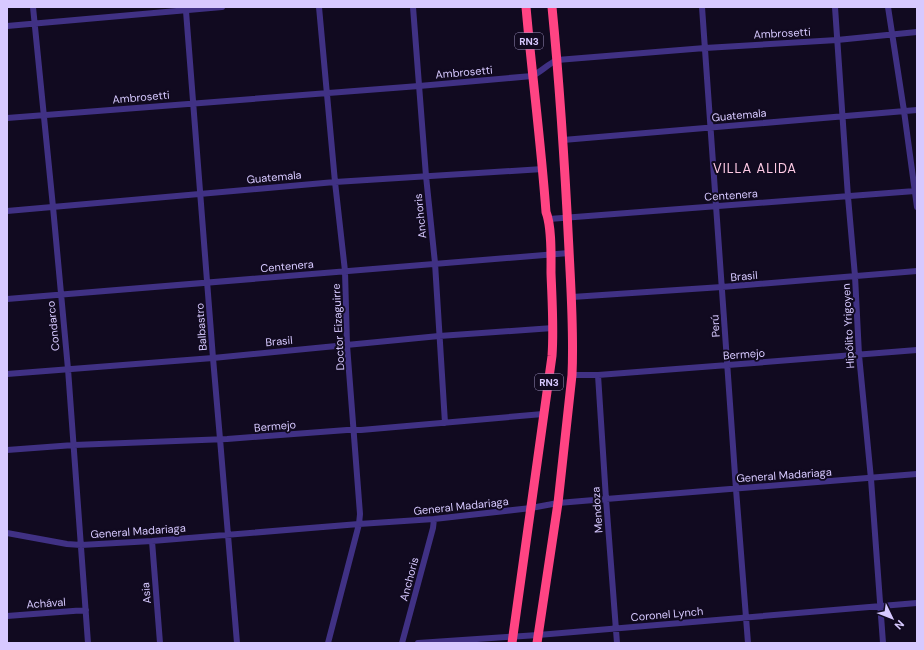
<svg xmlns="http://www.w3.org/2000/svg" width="924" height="650" font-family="'DM Sans',sans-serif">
<rect width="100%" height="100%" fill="#110a20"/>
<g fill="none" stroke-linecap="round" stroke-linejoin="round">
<path stroke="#403184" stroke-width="6" d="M 33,7 L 53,207 L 68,369 L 88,643
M 319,7 L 335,182 L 345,271 L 347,345 L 360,514 L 359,524 L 328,643
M 413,7 L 426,176 L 435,263 L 445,423
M 702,7 L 736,489 L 748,643
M 835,7 L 848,197 L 855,276 L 859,355 L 871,479 L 883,643
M 888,7 L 904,111 L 917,207
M 186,11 L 213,358 L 220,439 L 237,643
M 7,26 L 222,7
M 7,118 L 419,86 L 532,76 C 541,72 548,64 557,60 L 705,48 L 837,40 L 917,32
M 563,140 L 917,110
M 7,211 L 335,182 L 543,169
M 549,219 L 915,191
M 572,297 L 722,287 L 917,271
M 7,299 L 569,253
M 7,374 L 213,358 L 439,336 L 553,328
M 572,375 L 598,375 L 728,365 L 917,350
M 598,375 L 606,499 L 617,643
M 7,450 L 74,445 L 227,439 L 347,430 L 361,430 L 543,414
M 7,533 L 67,544 L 81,545 L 152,541 L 359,524 L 434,519 L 531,508 L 558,503 L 606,499 L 917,474
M 152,541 L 160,643
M 7,616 L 86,610
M 402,643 L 433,528 L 434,519
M 418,643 L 538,635 L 917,603"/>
<path stroke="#ff4483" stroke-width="9" d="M 512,643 L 552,356 C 554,328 552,301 551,273 C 551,255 552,227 546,212 C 541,143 532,75 526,7
M 537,643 L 558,503 L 572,375 C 574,333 571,292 569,250 C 565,169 560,88 552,7"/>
</g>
<g text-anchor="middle" stroke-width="4" stroke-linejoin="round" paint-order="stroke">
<g fill="#110a20" stroke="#9c90bc" stroke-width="1">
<rect x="515" y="33" width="28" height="16" rx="3"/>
<rect x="535" y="374" width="28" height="16" rx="3"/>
</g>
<g font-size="10" font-weight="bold" fill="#d7c9ff">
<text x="529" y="45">RN3</text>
<text x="549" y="386">RN3</text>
</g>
<g font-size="11" fill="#d7c9ff" stroke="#110a20">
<text transform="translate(782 33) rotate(-3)" y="4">Ambrosetti</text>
<text transform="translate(464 72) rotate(-5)" y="4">Ambrosetti</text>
<text transform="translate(141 97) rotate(-5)" y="4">Ambrosetti</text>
<text transform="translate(739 115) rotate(-5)" y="4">Guatemala</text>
<text transform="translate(274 177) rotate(-5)" y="4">Guatemala</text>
<text transform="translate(731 195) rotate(-4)" y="4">Centenera</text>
<text transform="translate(420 216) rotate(-96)" y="4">Anchoris</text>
<text transform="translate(287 266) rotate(-5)" y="4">Centenera</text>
<text transform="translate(744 276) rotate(-5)" y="4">Brasil</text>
<text transform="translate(53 326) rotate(-96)" y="4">Condarco</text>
<text transform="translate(715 326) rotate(-94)" y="4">Perú</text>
<text transform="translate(848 326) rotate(-93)" y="4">Hipólito Yrigoyen</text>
<text transform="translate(201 327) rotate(-94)" y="4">Balbastro</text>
<text transform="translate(338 327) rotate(-93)" y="4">Doctor Eizaguirre</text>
<text transform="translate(279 341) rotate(-5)" y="4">Brasil</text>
<text transform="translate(744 354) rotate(-4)" y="4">Bermejo</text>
<text transform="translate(275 426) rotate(-5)" y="4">Bermejo</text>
<text transform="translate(784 475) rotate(-4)" y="4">General Madariaga</text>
<text transform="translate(461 506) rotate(-6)" y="4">General Madariaga</text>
<text transform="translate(597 510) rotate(-94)" y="4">Mendoza</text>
<text transform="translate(138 531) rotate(-4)" y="4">General Madariaga</text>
<text transform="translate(409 579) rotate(-75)" y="4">Anchoris</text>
<text transform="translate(146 593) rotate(-95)" y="4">Asia</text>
<text transform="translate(46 603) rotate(-4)" y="4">Achával</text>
<text transform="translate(667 614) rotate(-5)" y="4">Coronel Lynch</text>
</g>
<g font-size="13" letter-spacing="1" fill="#ffcbe5" stroke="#110a20">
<text x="755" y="173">VILLA ALIDA</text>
</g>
</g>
<rect width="924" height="650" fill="none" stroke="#d7c9ff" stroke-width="16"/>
<g transform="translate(892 618) rotate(133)" stroke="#110a20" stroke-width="3" paint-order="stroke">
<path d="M0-3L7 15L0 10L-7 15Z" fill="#d7c9ff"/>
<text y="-6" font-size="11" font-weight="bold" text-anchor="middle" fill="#d7c9ff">N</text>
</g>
</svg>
